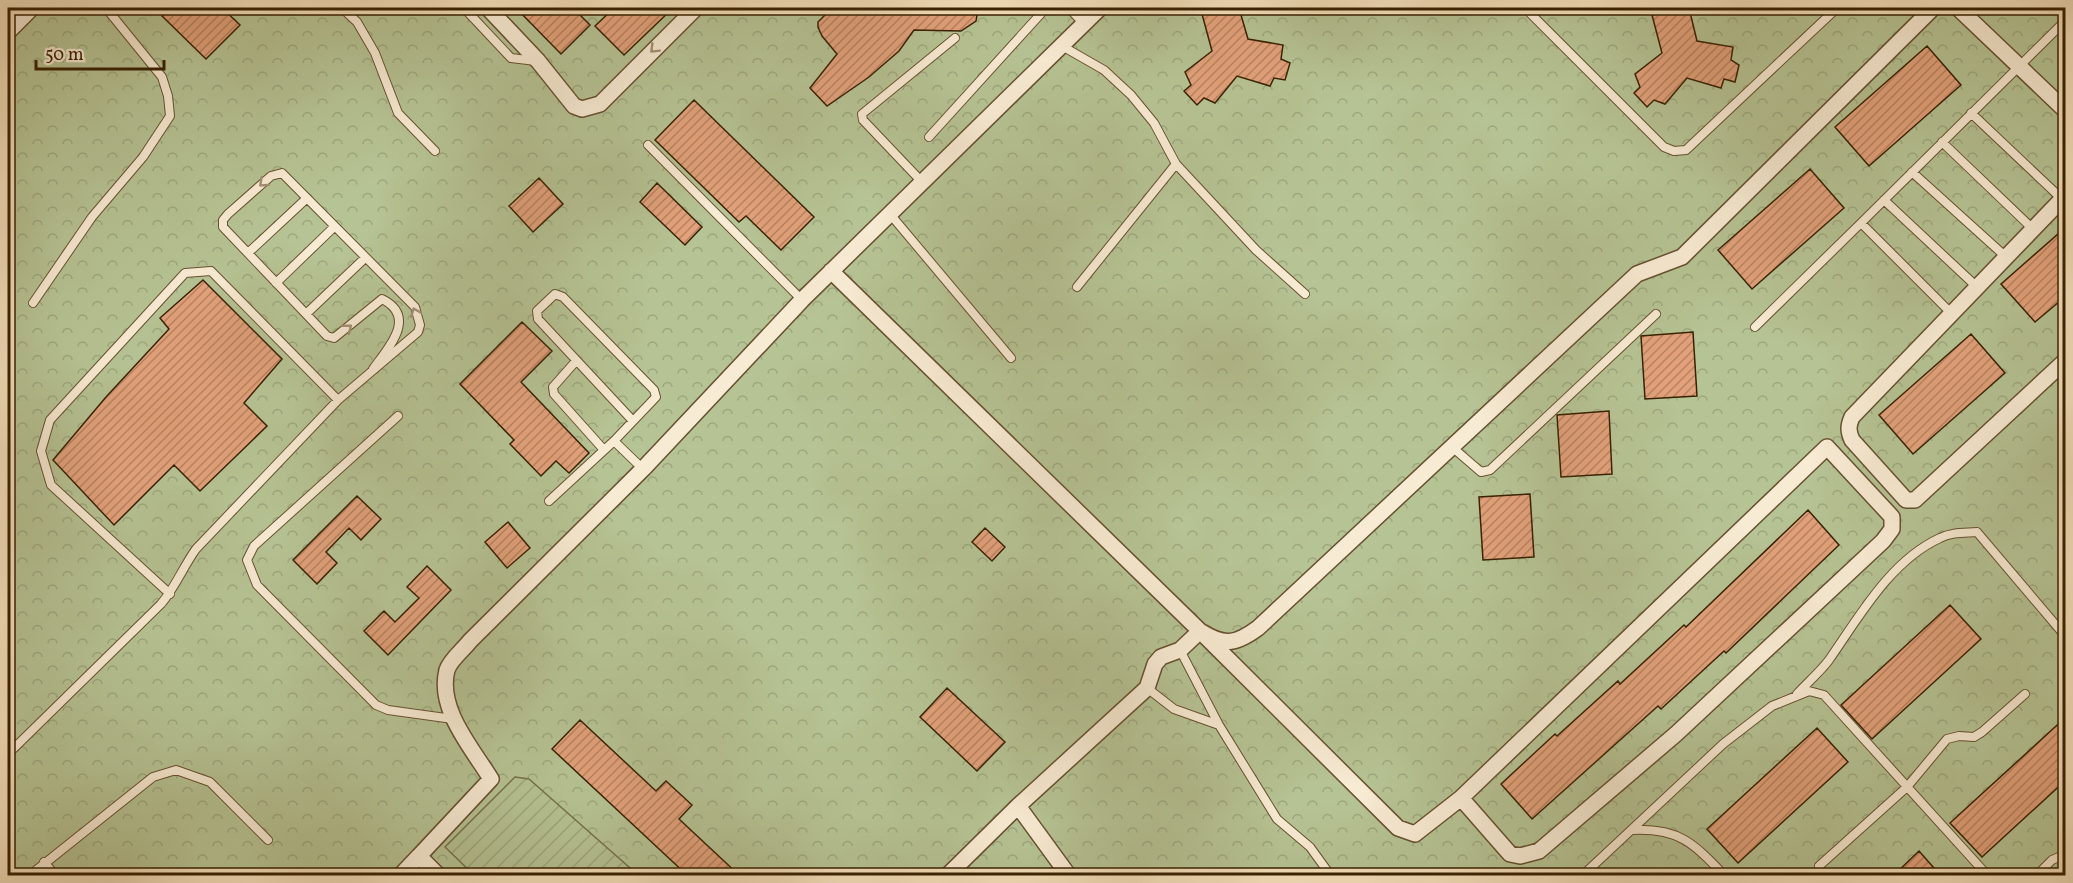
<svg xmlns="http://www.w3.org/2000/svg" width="2073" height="883" font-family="Vollkorn,serif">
<defs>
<pattern id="forest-crowns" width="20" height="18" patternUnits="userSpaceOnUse" patternTransform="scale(1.5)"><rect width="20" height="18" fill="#b6c394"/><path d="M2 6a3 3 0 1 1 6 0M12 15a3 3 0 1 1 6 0" fill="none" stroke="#9da77e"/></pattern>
<pattern id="garden-furrows" width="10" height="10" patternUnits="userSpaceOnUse" patternTransform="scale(1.5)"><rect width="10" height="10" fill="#b6c394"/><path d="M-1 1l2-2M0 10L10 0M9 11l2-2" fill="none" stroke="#9da77e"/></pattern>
<pattern id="building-hatch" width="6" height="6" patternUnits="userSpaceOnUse" patternTransform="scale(1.5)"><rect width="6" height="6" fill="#e2a17a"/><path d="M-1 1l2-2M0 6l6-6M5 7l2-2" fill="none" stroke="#b88362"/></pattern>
</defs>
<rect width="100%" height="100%" fill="#f4e0bb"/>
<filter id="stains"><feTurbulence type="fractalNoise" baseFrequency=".00333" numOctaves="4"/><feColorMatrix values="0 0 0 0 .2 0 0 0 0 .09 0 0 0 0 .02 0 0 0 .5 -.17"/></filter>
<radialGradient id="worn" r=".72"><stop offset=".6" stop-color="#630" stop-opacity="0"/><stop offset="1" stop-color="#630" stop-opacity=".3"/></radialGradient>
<path fill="url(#forest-crowns)" stroke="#77724b" stroke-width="1.5" d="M 8,8 L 2065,8 L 2065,875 L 8,875 Z"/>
<path fill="url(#garden-furrows)" stroke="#77724b" stroke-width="1.5" d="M 515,777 L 529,779 L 638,875 L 474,875 L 445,847 Z"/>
<path fill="url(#building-hatch)" stroke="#382102" stroke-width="1.5" d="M 170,8 L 222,8 L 240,25 L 206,59 L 162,16 Z
M 516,8 L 573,8 L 590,25 L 561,54 Z
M 614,8 L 673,8 L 624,55 L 595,26 Z
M 832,8 L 977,8 L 977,15 L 976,21 L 961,31 L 914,30 L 899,51 L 869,77 L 827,106 L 810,88 L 837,54 L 822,36 L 818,27 L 818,22 Z
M 1212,8 L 1239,8 L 1248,39 L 1283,45 L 1281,59 L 1290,63 L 1285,80 L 1274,78 L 1270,86 L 1237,76 L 1215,103 L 1204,98 L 1197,105 L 1184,91 L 1191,85 L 1185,72 L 1212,51 L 1202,14 L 1213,11 Z
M 1689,8 L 1697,41 L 1733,47 L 1731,60 L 1739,65 L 1735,82 L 1724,79 L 1721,88 L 1687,78 L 1665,104 L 1654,100 L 1647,107 L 1634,93 L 1640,87 L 1635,74 L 1662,53 L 1652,15 Z
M 1927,46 L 1961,85 L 1869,166 L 1835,127 Z
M 694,100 L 814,217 L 781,250 L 746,216 L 739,222 L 655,140 Z
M 1810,169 L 1844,208 L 1752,289 L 1718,250 Z
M 539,178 L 563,204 L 533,232 L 509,206 Z
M 657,183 L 702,227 L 685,245 L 640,202 Z
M 2066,227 L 2066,296 L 2035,322 L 2001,284 Z
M 203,280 L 282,359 L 244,403 L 267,426 L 200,491 L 174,465 L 114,525 L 53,460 L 106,397 L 169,329 L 160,318 Z
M 522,322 L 552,351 L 521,382 L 589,453 L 569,473 L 556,461 L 541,476 L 510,444 L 514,440 L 460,384 Z
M 1693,332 L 1697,396 L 1645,399 L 1641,336 Z
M 1971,334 L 2005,373 L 1913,454 L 1879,415 Z
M 1609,411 L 1612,474 L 1561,477 L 1557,415 Z
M 1530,494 L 1534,557 L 1483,560 L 1479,497 Z
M 357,496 L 381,519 L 361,540 L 349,528 L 326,552 L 337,563 L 317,584 L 293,560 Z
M 1808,510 L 1839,545 L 1726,653 L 1724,651 L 1661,709 L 1658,706 L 1532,819 L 1501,784 L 1555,734 L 1557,736 L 1618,681 L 1620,684 L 1684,625 L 1686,627 Z
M 508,522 L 530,548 L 507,568 L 485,542 Z
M 985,528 L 1005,547 L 992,561 L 972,542 Z
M 427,566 L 451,590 L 388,655 L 364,631 L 384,611 L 395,622 L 419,598 L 407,587 Z
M 1950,605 L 1981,639 L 1872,739 L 1841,705 Z
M 947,688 L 1005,742 L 977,771 L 920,717 Z
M 2066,717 L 2066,780 L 1982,857 L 1950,823 Z
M 580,720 L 656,791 L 666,781 L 692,805 L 679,819 L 740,876 L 688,876 L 552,749 Z
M 1817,728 L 1848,762 L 1738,863 L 1707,829 Z
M 1919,851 L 1941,876 L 1893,876 Z"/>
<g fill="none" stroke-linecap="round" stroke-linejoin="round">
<defs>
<path id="service" d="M 342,8 L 357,22 L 375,53 L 398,113 L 435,151
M 464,8 L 511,58 L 536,61
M 1069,8 L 1084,24
M 1525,8 L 1664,147 L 1674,151 L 1686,150 L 1837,8
M 1062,46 L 1104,70 L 1131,95 L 1154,123 L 1176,164 L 1256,250 L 1305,294
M 1971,113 L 2062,199
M 929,137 L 1046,8
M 1942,142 L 2033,229
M 648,145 L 802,300
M 1912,172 L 2006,257
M 922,182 L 863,120 L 862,114 L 955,38
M 1884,200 L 1977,287
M 890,214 L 1011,358
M 248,253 L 306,199
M 276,283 L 333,228
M 1077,287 L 1176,164
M 33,303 L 92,217 L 143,157 L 170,116 L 168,96 L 162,77 L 106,8
M 1951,313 L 1861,223 L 2066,20
M 306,314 L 365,258
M 1755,327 L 1861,223
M 576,361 L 553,387 L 554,394 L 604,450
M 398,416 L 254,546 L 247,560 L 257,585 L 376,705 L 388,710 L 453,719
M 614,441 L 643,469
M 1452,447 L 1481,472 L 1490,470 L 1656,314
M 549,501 L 614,441 L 656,397 L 654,390 L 563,297 L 555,294 L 537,311 L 538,319 L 633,421
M 170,594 L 51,485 L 41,451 L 50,420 L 185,273 L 211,271 L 338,400
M 1180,650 L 1219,725
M 1147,688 L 1174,709 L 1219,725 L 1277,819 L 1310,847 L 1331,876
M 1797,694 C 1807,683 1820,672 1829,660 C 1859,617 1890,561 1940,538 C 1952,532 1964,533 1977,532 L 2066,637
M 8,754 L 161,604 C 175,588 183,567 196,549 L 338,400 L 418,332 L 420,325 L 415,307 L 282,173 L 271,176 L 228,214 L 223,220 L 223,227 L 327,336 L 334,338 L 382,299 C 418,317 388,348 373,369
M 1633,830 C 1680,828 1694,844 1725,876
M 44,862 L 56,876
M 1819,866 L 1907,787 L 1947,739 L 1959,736 L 1974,737 L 1982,732 L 2025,694
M 29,876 L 153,777 L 176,770 L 210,782 L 268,840
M 1582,876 L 1723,744 L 1772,706 L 1809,691 L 1824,695 L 1988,876
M 2036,876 L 2052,860 L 2066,854"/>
<path id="minor" d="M 488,8 L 538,61 L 574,106 L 582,109 L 600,104 L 696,8
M 1958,8 L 2066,111
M 8,32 L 32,8
M 2066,195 L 1852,417 C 1848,426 1848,431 1852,440 L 1906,500 L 1915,500 L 2066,360
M 831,271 L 1200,631 C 1224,646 1235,645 1258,628 L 1637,274 L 1682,257 L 1933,8
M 1018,806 L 1069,876
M 419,856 L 491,779 C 472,748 437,709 447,670 C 450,660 464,649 470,641 L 643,469 L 802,300 L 1100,8
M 400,876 L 419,856 L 439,876
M 947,876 L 1018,806 L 1147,688 L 1155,664 L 1161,657 L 1180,650 L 1200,631 L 1398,828 L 1415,834 L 1461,798 L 1827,447 L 1892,517 L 1892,529 L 1883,541 L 1676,734 L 1539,851 L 1520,856 L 1510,854 L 1461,798"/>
</defs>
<use href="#service" stroke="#675130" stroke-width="10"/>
<use href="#minor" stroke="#675130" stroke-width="18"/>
<use href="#service" stroke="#f8ebd3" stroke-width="8"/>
<use href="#minor" stroke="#f8ebd3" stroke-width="15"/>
</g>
<defs><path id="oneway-chevron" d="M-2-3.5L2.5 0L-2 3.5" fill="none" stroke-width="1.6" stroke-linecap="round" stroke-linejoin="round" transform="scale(1.5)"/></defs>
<g stroke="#a29075">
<use href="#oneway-chevron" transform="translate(654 49) rotate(135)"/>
<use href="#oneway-chevron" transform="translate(263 183) rotate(138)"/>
<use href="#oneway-chevron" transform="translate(415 312) rotate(-112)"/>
<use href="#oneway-chevron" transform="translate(348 328) rotate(-39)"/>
</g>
<rect width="2073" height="883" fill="none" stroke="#f4e0bb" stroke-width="30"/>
<rect x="9" y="9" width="2055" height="865" fill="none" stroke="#382102" stroke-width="3"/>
<rect x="15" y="15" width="2043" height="853" fill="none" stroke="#382102" stroke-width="1.5"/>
<path d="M36 60v9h128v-9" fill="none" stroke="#382102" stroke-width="3"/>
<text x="45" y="60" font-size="18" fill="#382102" stroke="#f8ebd3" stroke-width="4.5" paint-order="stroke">50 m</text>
<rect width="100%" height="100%" filter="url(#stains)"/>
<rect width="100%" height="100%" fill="url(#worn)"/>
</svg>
